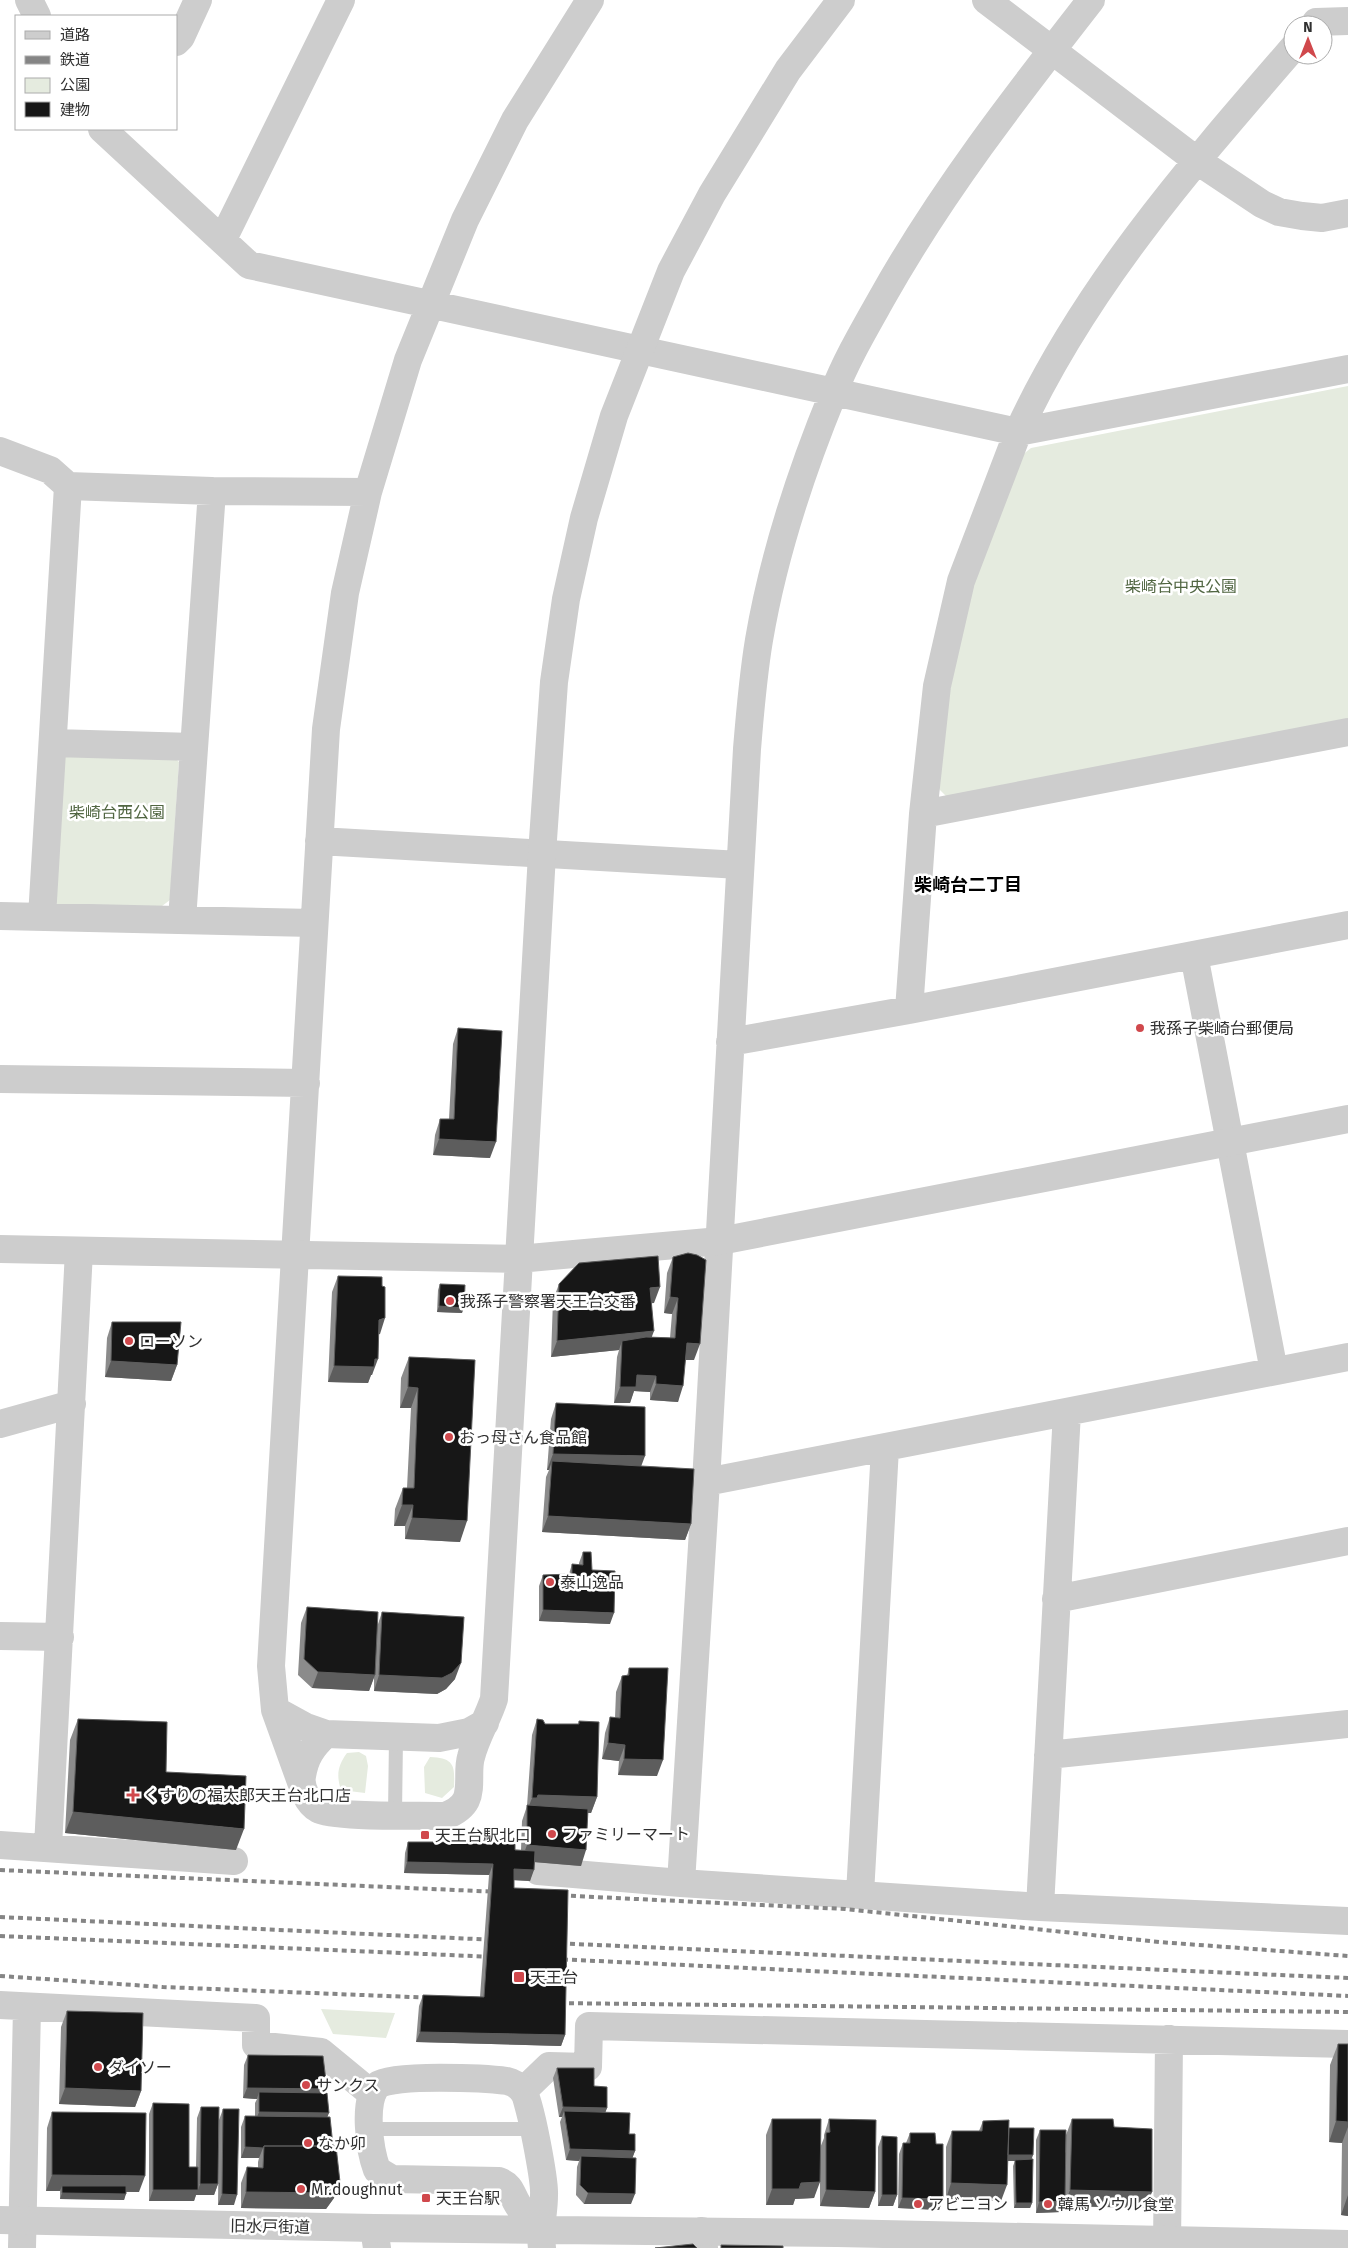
<svg xmlns="http://www.w3.org/2000/svg" width="1348" height="2248" font-family="'Fira Sans','Noto Sans JP',sans-serif">
<rect width="100%" height="100%" fill="#fff"/>
<path fill="#e5ebdf" d="M 1348,386 L 1348,721 L 947,797 L 938,788 L 950,689 L 972,588 L 1021,456 L 1031,448 Z
M 71,750 L 171,754 L 179,762 L 170,900 L 158,909 L 59,907 L 53,898 L 61,761 Z
M 359,1752 L 366,1756 L 368,1766 L 365,1793 L 341,1790 C 336,1775 338,1765 347,1753 Z
M 430,1757 C 454,1758 455,1765 454,1787 L 442,1798 L 425,1793 L 424,1767 Z
M 321,2009 L 395,2013 L 386,2038 L 333,2034 Z"/>
<g fill="none" stroke-linecap="round" stroke-linejoin="round">
<path stroke="#cdcdcd" stroke-width="14" d="M 395,1815 L 396,1737
M 370,2129 L 534,2129"/>
<path stroke="#cdcdcd" stroke-width="28" d="M 29,0 L 37,16
M 986,0 L 1196,160 L 1262,204 L 1279,212 L 1302,216 L 1322,218 L 1348,213
M 1316,22 L 1348,21
M 176,42 L 181,37 L 198,0
M 1293,48 C 1190,167 1084,288 1018,432 L 1348,369
M 102,129 L 249,265 L 1018,432 L 961,581 L 937,686 L 923,814 L 909,1010
M 223,239 L 341,0
M 0,451 L 50,470 L 68,486 L 212,491 L 368,492
M 54,743 L 193,747
M 923,814 L 1348,732
M 319,841 L 740,865
M 0,916 L 314,923
M 42,917 L 68,486
M 182,920 L 212,491
M 1194,955 L 1274,1371
M 730,1042 L 909,1010 L 1348,925
M 0,1079 L 306,1083
M 295,1256 L 326,729 L 345,593 L 368,492 L 408,360 L 465,220 L 515,120 L 590,0
M 0,1424 L 72,1404
M 706,1482 L 1348,1357
M 1056,1599 L 1348,1541
M 0,1636 L 60,1637
M 1048,1755 L 1348,1724
M 0,1845 L 234,1861
M 48,1847 L 79,1251
M 538,1871 L 681,1883 L 706,1482 L 747,749 C 750,712 753,676 759,640 C 773,557 801,472 833,394 C 846,360 865,328 883,296 C 942,191 1017,95 1091,0
M 681,1883 L 1040,1907 L 1348,1921
M 860,1894 L 885,1448
M 1040,1907 L 1067,1412
M 0,2005 L 256,2018 L 256,2045 L 321,2052 L 372,2094
M 523,2091 L 549,2066 L 588,2067 L 589,2026 L 1348,2044
M 374,2228 L 377,2248
M 702,2231 L 704,2248
M 22,2248 L 27,2007
M 1167,2248 L 1169,2039"/>
<path stroke="#cdcdcd" stroke-width="28" d="M 0,1249 L 518,1259 L 720,1241 L 1348,1119
M 275,1710 L 271,1666 L 295,1256
M 485,1723 L 469,1732 L 439,1738 L 326,1734 C 312,1747 305,1757 302,1776 C 300,1786 308,1804 318,1809 C 334,1818 422,1815 445,1816 C 453,1813 462,1808 466,1800 C 472,1787 467,1770 471,1757 C 476,1737 488,1718 494,1699 L 542,854 L 554,682 L 566,599 L 584,518 L 614,416 L 671,271 L 712,194 L 788,70 L 841,0
M 301,1782 L 275,1710 L 306,1727 L 326,1734
M 0,2220 L 374,2228 L 837,2233 L 1348,2244
M 540,2228 C 533,2221 523,2213 518,2205 C 511,2194 512,2186 499,2181 L 392,2179 L 377,2170 C 370,2151 362,2100 378,2085 C 392,2074 486,2078 507,2081 C 512,2082 519,2086 523,2091 C 530,2100 545,2182 544,2195 C 544,2215 539,2226 542,2248"/>
<path stroke="#858585" stroke-width="4" stroke-dasharray="5 4" stroke-linecap="butt" d="M 0,1870 L 501,1892
M 553,1895 L 845,1909 L 1159,1942 L 1348,1956
M 0,1917 L 497,1940
M 0,1936 L 496,1957
M 552,1943 L 1348,1978
M 554,1959 L 1348,1996
M 0,1976 L 163,1987 L 436,1998
M 551,2003 L 1348,2012"/>
</g>
<path fill="#8b8b8b" d="M 458,1028 L 490,1158 L 433,1155 L 435,1135 L 440,1119 L 449,1119 L 453,1044 Z
M 673,1257 L 694,1360 L 685,1360 L 678,1402 L 650,1400 L 650,1392 L 634,1391 L 630,1403 L 614,1403 L 617,1357 L 619,1350 L 551,1357 L 553,1300 L 559,1284 L 654,1303 L 652,1303 L 652,1337 L 670,1338 L 672,1314 L 664,1313 L 667,1273 Z
M 338,1276 L 380,1334 L 378,1334 L 372,1375 L 371,1375 L 368,1383 L 328,1382 L 332,1292 Z
M 440,1284 L 462,1313 L 437,1312 L 438,1290 Z
M 112,1322 L 177,1365 L 171,1381 L 105,1377 L 107,1338 Z
M 409,1357 L 475,1360 L 460,1542 L 405,1539 L 405,1526 L 394,1526 L 395,1509 L 403,1488 L 407,1488 L 411,1408 L 400,1408 L 401,1378 Z
M 556,1403 L 641,1466 L 691,1524 L 685,1540 L 542,1532 L 546,1477 L 549,1470 L 547,1470 L 551,1419 Z
M 583,1552 L 592,1570 L 610,1624 L 539,1621 L 539,1586 L 543,1575 L 569,1574 L 572,1564 L 579,1565 L 579,1563 Z
M 307,1607 L 378,1624 L 382,1612 L 455,1679 L 446,1689 L 437,1694 L 374,1691 L 374,1677 L 369,1691 L 312,1688 L 298,1675 L 301,1623 Z
M 629,1668 L 657,1776 L 618,1775 L 619,1761 L 602,1759 L 605,1733 L 610,1717 L 615,1718 L 616,1692 L 622,1676 L 627,1676 Z
M 78,1719 L 166,1772 L 236,1850 L 65,1833 L 70,1740 Z
M 537,1719 L 545,1724 L 578,1724 L 579,1721 L 597,1797 L 591,1813 L 588,1813 L 581,1866 L 535,1862 L 530,1881 L 514,1880 L 514,1888 L 565,2035 L 561,2046 L 416,2042 L 419,2006 L 423,1995 L 480,1997 L 489,1875 L 404,1873 L 405,1853 L 408,1842 L 521,1850 L 522,1821 L 527,1806 L 532,1735 Z
M 67,2011 L 141,2091 L 135,2107 L 59,2104 L 61,2027 Z
M 1338,2044 L 1348,2044 L 1348,2216 L 1341,2215 L 1342,2143 L 1329,2142 L 1330,2065 Z
M 248,2055 L 325,2093 L 334,2198 L 326,2209 L 241,2208 L 241,2183 L 247,2167 L 258,2168 L 258,2162 L 259,2158 L 241,2158 L 241,2127 L 245,2116 L 255,2116 L 255,2103 L 257,2099 L 243,2098 L 244,2065 Z
M 557,2068 L 594,2086 L 607,2108 L 605,2112 L 629,2134 L 635,2151 L 632,2158 L 631,2204 L 584,2204 L 576,2195 L 577,2167 L 579,2161 L 566,2160 L 560,2122 L 562,2117 L 559,2117 L 553,2078 Z
M 153,2103 L 189,2167 L 196,2167 L 197,2118 L 201,2107 L 218,2184 L 214,2195 L 196,2195 L 194,2201 L 149,2201 L 149,2114 Z
M 223,2109 L 234,2205 L 218,2205 L 219,2120 Z
M 52,2112 L 139,2192 L 126,2192 L 124,2200 L 60,2199 L 60,2191 L 46,2191 L 47,2128 Z
M 772,2119 L 820,2148 L 824,2138 L 824,2135 L 829,2119 L 875,2192 L 869,2208 L 820,2206 L 820,2175 L 814,2198 L 795,2199 L 793,2205 L 766,2205 L 766,2135 Z
M 1072,2119 L 1114,2127 L 1146,2208 L 1064,2206 L 1064,2204 L 1061,2212 L 1036,2213 L 1036,2140 L 1040,2130 L 1066,2153 L 1066,2135 Z
M 983,2121 L 1009,2128 L 1032,2159 L 1032,2203 L 1030,2208 L 1014,2208 L 1013,2166 L 1015,2161 L 1008,2161 L 1001,2201 L 946,2199 L 946,2147 L 952,2131 L 979,2131 Z
M 910,2133 L 936,2144 L 943,2199 L 939,2210 L 898,2208 L 899,2154 L 903,2143 L 906,2143 Z
M 882,2136 L 897,2195 L 893,2206 L 878,2206 L 878,2147 Z"/>
<path fill="#5d5d5d" d="M 439,1139 L 496,1142 L 490,1158 L 433,1155 Z
M 660,1287 L 654,1303 L 644,1304 L 650,1288 Z
M 670,1297 L 678,1298 L 672,1314 L 664,1313 Z
M 439,1306 L 464,1308 L 462,1313 L 437,1312 Z
M 385,1318 L 380,1334 L 373,1336 L 379,1320 Z
M 654,1331 L 648,1347 L 622,1341 L 619,1350 L 551,1357 L 557,1341 Z
M 687,1343 L 700,1344 L 694,1360 L 681,1360 Z
M 375,1359 L 378,1359 L 372,1375 L 371,1375 L 368,1383 L 328,1382 L 334,1366 Z
M 111,1361 L 177,1365 L 171,1381 L 105,1377 Z
M 637,1375 L 656,1376 L 650,1392 L 634,1391 L 630,1403 L 614,1403 L 620,1387 Z
M 656,1384 L 683,1386 L 678,1402 L 650,1400 Z
M 408,1387 L 418,1388 L 411,1408 L 400,1408 Z
M 553,1454 L 645,1456 L 639,1472 L 552,1461 L 549,1470 L 547,1470 Z
M 402,1505 L 413,1505 L 405,1526 L 394,1526 Z
M 548,1516 L 691,1524 L 685,1540 L 542,1532 Z
M 412,1518 L 467,1521 L 460,1542 L 405,1539 Z
M 543,1610 L 614,1613 L 610,1624 L 539,1621 Z
M 461,1663 L 455,1679 L 446,1689 L 437,1694 L 374,1691 L 379,1675 Z
M 318,1672 L 375,1675 L 369,1691 L 312,1688 Z
M 608,1743 L 625,1745 L 619,1761 L 602,1759 Z
M 624,1759 L 663,1760 L 657,1776 L 618,1775 Z
M 538,1795 L 597,1797 L 591,1813 L 533,1811 L 527,1811 L 532,1798 Z
M 73,1812 L 244,1829 L 236,1850 L 65,1833 Z
M 527,1845 L 586,1850 L 581,1866 L 521,1861 Z
M 407,1862 L 493,1864 L 489,1875 L 404,1873 Z
M 514,1869 L 534,1870 L 530,1881 L 510,1880 Z
M 420,2032 L 565,2035 L 561,2046 L 416,2042 Z
M 65,2088 L 141,2091 L 135,2107 L 59,2104 Z
M 247,2088 L 327,2089 L 323,2100 L 259,2092 L 257,2099 L 243,2098 Z
M 563,2107 L 607,2108 L 603,2119 L 564,2111 L 562,2117 L 559,2117 Z
M 259,2112 L 329,2113 L 325,2123 L 255,2123 Z
M 1336,2121 L 1348,2122 L 1348,2127 L 1342,2143 L 1329,2142 Z
M 245,2147 L 263,2148 L 259,2158 L 241,2158 Z
M 570,2149 L 635,2151 L 631,2162 L 581,2156 L 579,2161 L 566,2160 Z
M 1008,2155 L 1033,2155 L 1031,2161 L 1006,2161 Z
M 52,2175 L 145,2176 L 139,2192 L 62,2191 L 62,2186 L 60,2191 L 46,2191 Z
M 340,2182 L 334,2198 L 326,2209 L 241,2208 L 246,2192 Z
M 820,2182 L 814,2198 L 795,2199 L 793,2205 L 766,2205 L 772,2189 L 801,2183 Z
M 951,2183 L 1007,2185 L 1001,2201 L 946,2199 Z
M 200,2184 L 218,2184 L 214,2195 L 196,2195 L 194,2201 L 149,2201 L 153,2190 L 198,2190 Z
M 826,2190 L 875,2192 L 869,2208 L 820,2206 Z
M 1070,2190 L 1152,2192 L 1146,2208 L 1064,2206 Z
M 62,2193 L 126,2194 L 124,2200 L 60,2199 Z
M 588,2193 L 635,2194 L 631,2204 L 584,2204 Z
M 222,2194 L 237,2195 L 234,2205 L 218,2205 Z
M 882,2195 L 897,2195 L 893,2206 L 878,2206 Z
M 1348,2195 L 1348,2216 L 1341,2215 Z
M 902,2198 L 943,2199 L 939,2210 L 898,2208 Z
M 1065,2201 L 1061,2212 L 1036,2213 L 1039,2202 Z
M 1016,2203 L 1032,2203 L 1030,2208 L 1014,2208 Z"/>
<path fill="#171717" stroke="#5d5d5d" d="M 458,1028 L 502,1031 L 496,1142 L 439,1139 L 440,1119 L 454,1119 Z
M 688,1253 L 697,1255 L 706,1260 L 700,1344 L 687,1343 L 683,1386 L 656,1384 L 656,1376 L 637,1375 L 636,1387 L 620,1387 L 622,1341 L 646,1337 L 675,1338 L 678,1298 L 670,1297 L 673,1257 Z
M 658,1256 L 660,1287 L 650,1288 L 654,1331 L 557,1341 L 559,1284 L 579,1263 Z
M 338,1276 L 382,1277 L 382,1286 L 385,1287 L 385,1318 L 379,1320 L 378,1359 L 375,1359 L 374,1367 L 334,1366 Z
M 440,1284 L 465,1285 L 464,1308 L 439,1306 Z
M 112,1322 L 181,1322 L 177,1365 L 111,1361 Z
M 409,1357 L 475,1360 L 467,1521 L 412,1518 L 413,1505 L 402,1505 L 403,1488 L 414,1488 L 418,1388 L 408,1387 Z
M 556,1403 L 645,1407 L 645,1456 L 553,1454 Z
M 552,1461 L 694,1469 L 691,1524 L 548,1516 Z
M 583,1552 L 591,1552 L 592,1570 L 615,1571 L 614,1613 L 543,1610 L 543,1575 L 572,1574 L 572,1564 L 583,1565 Z
M 307,1607 L 378,1612 L 375,1675 L 318,1672 L 304,1659 Z
M 382,1612 L 464,1617 L 461,1663 L 452,1673 L 442,1678 L 379,1675 Z
M 629,1668 L 668,1668 L 663,1760 L 624,1759 L 625,1745 L 608,1743 L 610,1717 L 620,1718 L 622,1676 L 629,1675 Z
M 78,1719 L 167,1722 L 166,1772 L 246,1776 L 244,1829 L 73,1812 Z
M 537,1719 L 543,1720 L 545,1724 L 579,1724 L 579,1721 L 599,1722 L 597,1797 L 538,1795 L 537,1798 L 532,1798 Z
M 527,1805 L 588,1809 L 586,1850 L 527,1845 Z
M 408,1842 L 515,1842 L 515,1850 L 535,1851 L 534,1870 L 514,1869 L 514,1888 L 568,1890 L 565,2035 L 420,2032 L 423,1995 L 484,1997 L 493,1864 L 407,1862 Z
M 67,2011 L 143,2013 L 141,2091 L 65,2088 Z
M 1338,2044 L 1348,2044 L 1348,2122 L 1336,2121 Z
M 248,2055 L 323,2056 L 327,2089 L 247,2088 Z
M 557,2068 L 594,2068 L 594,2086 L 607,2087 L 607,2108 L 563,2107 Z
M 259,2092 L 327,2093 L 329,2113 L 259,2112 Z
M 153,2103 L 189,2104 L 189,2167 L 198,2167 L 198,2190 L 153,2190 Z
M 201,2107 L 219,2107 L 218,2184 L 200,2184 Z
M 223,2109 L 239,2109 L 237,2195 L 222,2194 Z
M 564,2111 L 630,2113 L 629,2134 L 635,2134 L 635,2151 L 570,2149 Z
M 52,2112 L 146,2113 L 145,2176 L 52,2175 Z
M 245,2116 L 330,2117 L 333,2146 L 264,2146 L 263,2148 L 245,2147 Z
M 772,2119 L 821,2119 L 820,2182 L 801,2183 L 799,2189 L 772,2189 Z
M 829,2119 L 876,2120 L 875,2192 L 826,2190 L 826,2133 L 830,2132 Z
M 1072,2119 L 1113,2119 L 1114,2127 L 1152,2129 L 1152,2192 L 1070,2190 Z
M 1009,2120 L 1007,2185 L 951,2183 L 952,2131 L 982,2131 L 983,2121 Z
M 1009,2128 L 1034,2128 L 1033,2155 L 1008,2155 Z
M 1040,2130 L 1066,2130 L 1065,2201 L 1039,2202 Z
M 910,2133 L 935,2133 L 936,2144 L 943,2144 L 943,2199 L 902,2198 L 903,2143 L 910,2143 Z
M 882,2136 L 897,2137 L 897,2195 L 882,2195 Z
M 264,2146 L 336,2146 L 340,2182 L 332,2193 L 246,2192 L 247,2167 L 263,2168 Z
M 581,2156 L 636,2158 L 635,2194 L 588,2193 L 580,2185 Z
M 1033,2159 L 1032,2203 L 1016,2203 L 1015,2160 Z
M 62,2186 L 126,2186 L 126,2194 L 62,2193 Z
M 693,2244 L 697,2248 L 655,2248 Z
M 721,2245 L 783,2246 L 783,2248 L 721,2248 Z"/>
<g fill="#d0484c" stroke="#fff" stroke-width="2">
<circle cx="1140" cy="1028" r="5"/>
<circle cx="450" cy="1301" r="5"/>
<circle cx="129" cy="1341" r="5"/>
<circle cx="449" cy="1437" r="5"/>
<circle cx="550" cy="1582" r="5"/>
<path d="M130.5 1787.5h5v5h5v5h-5v5h-5v-5h-5v-5h5z"/>
<circle cx="552" cy="1834" r="5"/>
<rect x="420" y="1830" width="10" height="10" rx="2.5"/>
<rect x="513" y="1971" width="12" height="12" rx="2.5"/>
<circle cx="98" cy="2067" r="5"/>
<circle cx="306" cy="2085" r="5"/>
<circle cx="308" cy="2143" r="5"/>
<circle cx="301" cy="2189" r="5"/>
<rect x="421" y="2193" width="10" height="10" rx="2.5"/>
<circle cx="918" cy="2204" r="5"/>
<circle cx="1048" cy="2204" r="5"/>
</g>
<g text-anchor="middle" stroke-width="5" stroke-linejoin="round" paint-order="stroke">
<g font-size="16" fill="#516642" stroke="#fff">
<text x="1181" y="592">柴崎台中央公園</text>
<text x="117" y="818">柴崎台西公園</text>
</g>
<g font-size="16" fill="#303030" stroke="#fff" text-anchor="start">
<text x="1150" y="1034">我孫子柴崎台郵便局</text>
<text x="460" y="1307">我孫子警察署天王台交番</text>
<text x="139" y="1347">ローソン</text>
<text x="459" y="1443">おっ母さん食品館</text>
<text x="560" y="1588">泰山逸品</text>
<text x="143" y="1801">くすりの福太郎天王台北口店</text>
<text x="562" y="1840">ファミリーマート</text>
<text x="435" y="1841">天王台駅北口</text>
<text x="530" y="1983">天王台</text>
<text x="108" y="2073">ダイソー</text>
<text x="316" y="2091">サンクス</text>
<text x="318" y="2149">なか卯</text>
<text x="311" y="2195">Mr.doughnut</text>
<text x="436" y="2204">天王台駅</text>
<text x="928" y="2210">アビニヨン</text>
<text x="1058" y="2210">韓馬 ソウル食堂</text>
</g>
<g font-size="16" fill="#303030" stroke="#fff">
<text transform="translate(270 2226) rotate(1)" y="6">旧水戸街道</text>
</g>
<g font-size="18" font-weight="bold" fill="#000" stroke="#fff">
<text x="968" y="891">柴崎台二丁目</text>
</g>
</g>
<rect x="15" y="15" width="162" height="115" fill="#ffffff" stroke="#acacac"/>
<rect x="25" y="31" width="25" height="8" fill="#cdcdcd" stroke="#acacac"/>
<text x="60" y="40" font-size="15" fill="#303030">道路</text>
<rect x="25" y="56" width="25" height="8" fill="#858585" stroke="#acacac"/>
<text x="60" y="65" font-size="15" fill="#303030">鉄道</text>
<rect x="25" y="78" width="25" height="15" fill="#e5ebdf" stroke="#acacac"/>
<text x="60" y="90" font-size="15" fill="#303030">公園</text>
<rect x="25" y="102" width="25" height="15" fill="#171717" stroke="#acacac"/>
<text x="60" y="115" font-size="15" fill="#303030">建物</text>
<g transform="translate(1308 40)"><circle r="24" fill="#ffffff" stroke="#acacac"/>
<path d="M0-4L9 19L0 12L-9 19Z" fill="#d0484c"/>
<text y="-8" font-size="14" font-weight="bold" text-anchor="middle" fill="#303030">N</text>
</g>
</svg>
